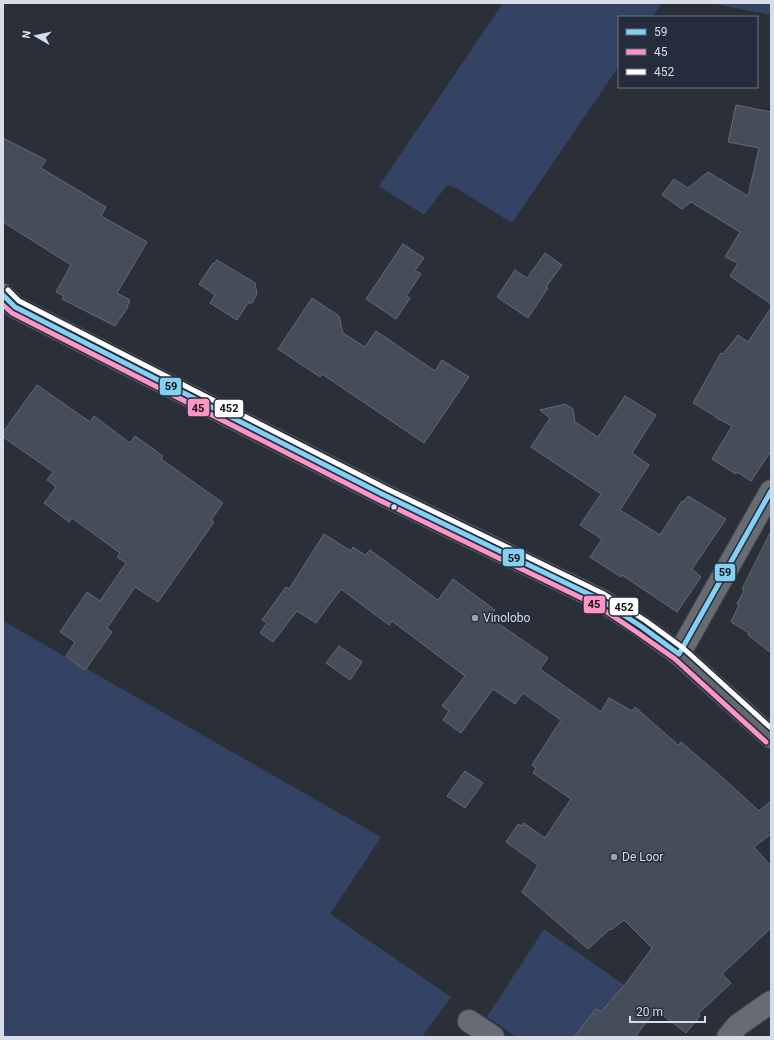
<svg xmlns="http://www.w3.org/2000/svg" width="774" height="1040" font-family="Roboto,sans-serif">
<rect width="100%" height="100%" fill="#2b2f37"/>
<path fill="#344364" d="M 503,3 L 662,3 L 652,17 L 619,17 L 619,66 L 512,223 L 456,188 L 447,185 L 424,215 L 379,186 Z
M 710,3 L 771,3 L 771,15 Z
M 3,621 L 381,837 L 330,914 L 451,997 L 422,1037 L 3,1037 Z
M 544,929 L 627,987 L 589,1037 L 516,1037 L 487,1017 Z"/>
<path fill="#454c5a" stroke="#666a71" d="M 736,105 L 771,112 L 771,304 L 730,276 L 738,263 L 725,257 L 740,232 L 691,202 L 682,209 L 662,195 L 674,179 L 688,188 L 708,172 L 748,196 L 759,148 L 728,142 Z
M 3,138 L 46,160 L 41,168 L 106,207 L 101,216 L 147,242 L 117,293 L 130,300 L 127,307 L 128,307 L 115,326 L 62,299 L 64,296 L 56,292 L 71,265 L 3,222 Z
M 403,244 L 424,258 L 415,270 L 421,274 L 406,296 L 410,298 L 396,319 L 366,299 Z
M 545,253 L 562,265 L 546,287 L 548,288 L 528,318 L 497,297 L 515,270 L 527,278 Z
M 217,260 L 255,283 L 257,294 L 252,303 L 248,303 L 237,320 L 210,303 L 215,295 L 199,284 L 213,263 L 214,264 Z
M 312,298 L 339,316 L 343,333 L 365,347 L 376,331 L 435,371 L 442,360 L 469,377 L 424,443 L 322,374 L 320,377 L 278,349 Z
M 771,308 L 771,451 L 751,481 L 737,472 L 736,474 L 712,459 L 732,426 L 715,417 L 715,416 L 693,403 L 721,353 L 723,354 L 738,335 L 748,342 Z
M 37,385 L 90,422 L 94,416 L 130,443 L 135,436 L 163,456 L 161,459 L 223,503 L 211,520 L 214,522 L 158,602 L 135,587 L 107,628 L 112,632 L 85,670 L 66,656 L 75,642 L 60,632 L 87,592 L 100,601 L 126,563 L 117,557 L 120,553 L 72,518 L 69,522 L 44,503 L 56,487 L 47,480 L 53,472 L 3,437 L 3,432 Z
M 625,396 L 656,415 L 632,453 L 649,465 L 620,510 L 660,535 L 682,501 L 683,502 L 688,496 L 726,519 L 692,569 L 701,577 L 677,612 L 622,575 L 621,577 L 590,557 L 602,539 L 580,525 L 601,494 L 531,447 L 550,418 L 540,410 L 565,404 L 573,409 L 575,422 L 598,437 Z
M 771,531 L 771,653 L 748,635 L 749,633 L 731,622 L 739,605 L 737,604 L 744,591 L 742,589 Z
M 324,534 L 351,551 L 353,547 L 365,555 L 370,550 L 438,600 L 453,579 L 495,610 L 491,615 L 496,619 L 495,621 L 548,658 L 540,669 L 601,712 L 609,698 L 632,711 L 635,707 L 678,745 L 681,742 L 724,779 L 759,811 L 771,801 L 771,834 L 754,847 L 771,866 L 771,928 L 722,974 L 731,983 L 698,1014 L 700,1016 L 686,1033 L 656,1010 L 635,1037 L 574,1037 L 596,1009 L 601,1012 L 627,982 L 652,948 L 624,920 L 611,930 L 610,929 L 588,949 L 522,892 L 538,865 L 506,842 L 518,824 L 522,826 L 524,823 L 545,838 L 571,799 L 533,773 L 536,768 L 532,765 L 561,720 L 523,693 L 515,704 L 493,689 L 461,733 L 443,720 L 449,711 L 442,706 L 465,676 L 392,621 L 389,625 L 341,589 L 316,623 L 297,611 L 273,642 L 260,633 L 267,623 L 262,620 L 286,587 L 289,589 Z
M 339,646 L 362,662 L 350,680 L 326,663 Z
M 465,771 L 483,783 L 465,808 L 447,796 Z"/>
<g fill="none" stroke-linecap="round" stroke-linejoin="round">
<defs>
<path id="minor" d="M 679,654 L 771,491
M 469,1021 L 493,1037
M 728,1037 L 738,1025 L 771,1002"/>
<path id="major" d="M 3,295 L 15,307 L 382,494 L 601,600 L 642,627 L 679,654 L 771,737"/>
</defs>
<use href="#minor" stroke="#474b53" stroke-width="24"/>
<use href="#major" stroke="#474b53" stroke-width="24"/>
<use href="#minor" stroke="#676b72" stroke-width="22"/>
<use href="#major" stroke="#626771" stroke-width="22"/>
<defs>
<path id="bus-1" d="M 3,295 L 15,307 L 382,494 L 601,600 L 642,627 L 679,654
M 679,654 L 771,491"/>
<path id="bus-2" d="M 3,305 L 12,313 L 379,500 L 598,606 L 638,633 L 675,659 L 766,742"/>
<path id="bus-3" d="M 8,290 L 19,301 L 385,488 L 604,594 L 646,621 L 683,648 L 771,728"/>
</defs>
<use href="#bus-1" stroke="#252d3d" stroke-width="8"/>
<use href="#bus-2" stroke="#252d3d" stroke-width="8"/>
<use href="#bus-3" stroke="#252d3d" stroke-width="8"/>
<use href="#bus-1" stroke="#83d0f5" stroke-width="5"/>
<use href="#bus-2" stroke="#fc95c5" stroke-width="5"/>
<use href="#bus-3" stroke="#fff" stroke-width="5"/>
</g>
<circle fill="#d7dde8" stroke="#252d3d" stroke-width="1.5" cx="394" cy="507" r="3.5"/>
<g fill="#9ba0aa" stroke="#252d3d" stroke-width="1.5">
<circle cx="475" cy="618" r="4"/>
<circle cx="614" cy="857" r="4"/>
</g>
<g text-anchor="middle" stroke-width="3" stroke-linejoin="round" paint-order="stroke">
<g font-size="12" fill="#d7dde8" stroke="#252d3d" text-anchor="start">
<text x="483" y="622">Vinolobo</text>
<text x="622" y="861">De Loor</text>
</g>
</g>
<g stroke="#252d3d" stroke-width="1.5">
<rect x="159" y="377" width="23" height="19" rx="4" fill="#83d0f5"/>
<rect x="187" y="398" width="23" height="19" rx="4" fill="#fc95c5"/>
<rect x="214" y="399" width="30" height="19" rx="4" fill="#fff"/>
<rect x="502" y="548" width="23" height="19" rx="4" fill="#83d0f5"/>
<rect x="714" y="563" width="22" height="19" rx="4" fill="#83d0f5"/>
<rect x="583" y="595" width="23" height="19" rx="4" fill="#fc95c5"/>
<rect x="609" y="597" width="30" height="19" rx="4" fill="#fff"/>
</g>
<g font-size="11" text-anchor="middle" font-weight="bold" fill="#111">
<text x="171" y="390">59</text>
<text x="198" y="412">45</text>
<text x="229" y="412">452</text>
<text x="514" y="562">59</text>
<text x="725" y="576">59</text>
<text x="594" y="608">45</text>
<text x="624" y="611">452</text>
</g>
<rect width="774" height="1040" fill="none" stroke="#d7dde8" stroke-width="8"/>
<rect x="618" y="16" width="140" height="72" fill="#252d3d" stroke="#6c7381"/>
<rect x="626" y="29" width="20" height="6" fill="#83d0f5" stroke="#6c7381"/>
<text x="654" y="36" font-size="12" fill="#d7dde8">59</text>
<rect x="626" y="49" width="20" height="6" fill="#fc95c5" stroke="#6c7381"/>
<text x="654" y="56" font-size="12" fill="#d7dde8">45</text>
<rect x="626" y="69" width="20" height="6" fill="#ffffff" stroke="#6c7381"/>
<text x="654" y="76" font-size="12" fill="#d7dde8">452</text>
<g transform="translate(36 36) rotate(279)" stroke="#252d3d" stroke-width="3" paint-order="stroke">
<path d="M0-3L7 15L0 10L-7 15Z" fill="#d7dde8"/>
<text y="-6" font-size="11" font-weight="bold" text-anchor="middle" fill="#d7dde8">N</text>
</g>
<path d="M630 1016v6h75v-6" fill="none" stroke="#d7dde8" stroke-width="2"/>
<text x="636" y="1016" font-size="12" fill="#d7dde8" stroke="#252d3d" stroke-width="3" paint-order="stroke">20 m</text>
</svg>
